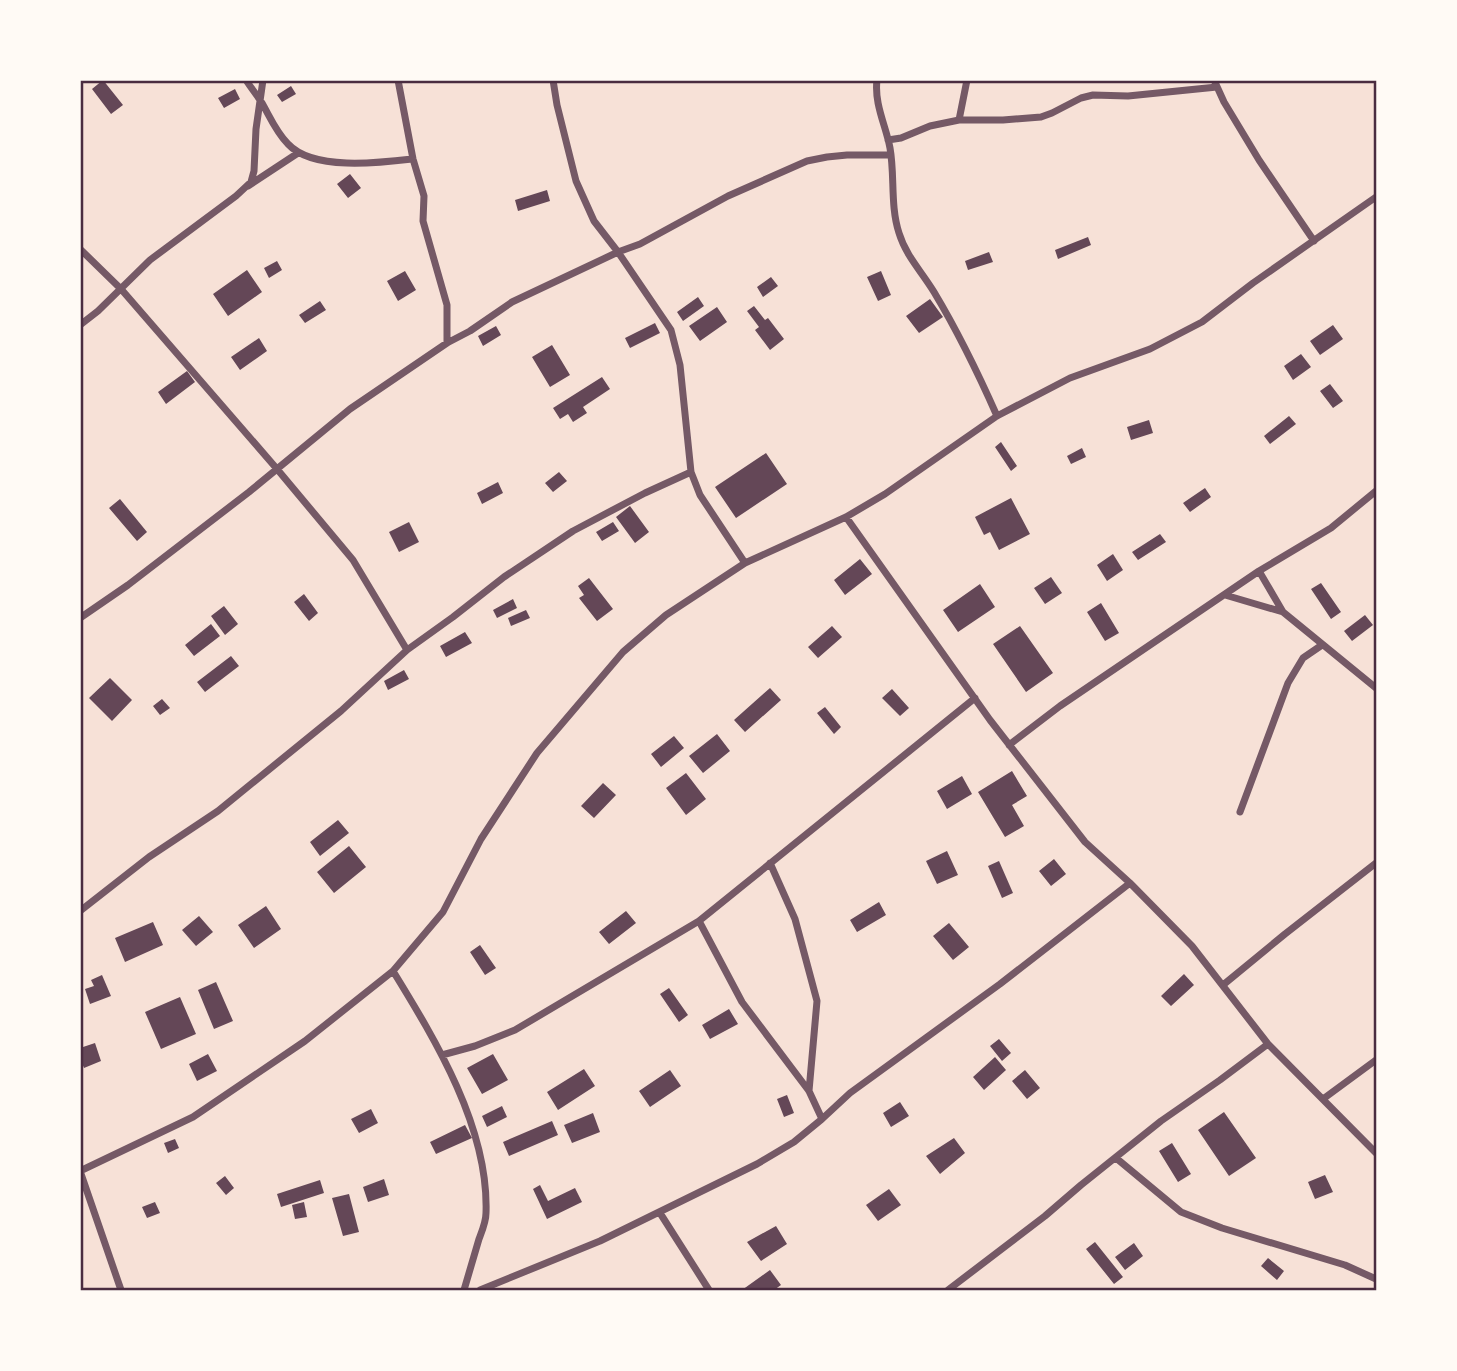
<svg xmlns="http://www.w3.org/2000/svg" width="1457" height="1371" font-family="Montserrat,sans-serif">
<rect width="100%" height="100%" fill="#f7e1d7"/>
<path fill="#644757" d="M 103,80 L 123,105 L 111,114 L 92,89 Z
M 291,86 L 296,94 L 282,102 L 277,95 Z
M 235,89 L 240,99 L 224,108 L 218,98 Z
M 350,174 L 361,188 L 348,198 L 337,184 Z
M 547,190 L 550,201 L 518,211 L 515,200 Z
M 1088,237 L 1091,245 L 1058,259 L 1055,250 Z
M 989,252 L 993,262 L 968,270 L 965,261 Z
M 277,261 L 282,270 L 269,278 L 264,268 Z
M 247,270 L 262,292 L 228,316 L 213,294 Z
M 405,271 L 416,290 L 398,301 L 387,281 Z
M 881,271 L 891,295 L 878,301 L 867,277 Z
M 771,277 L 778,286 L 763,297 L 757,287 Z
M 698,297 L 704,306 L 683,321 L 677,312 Z
M 930,299 L 943,317 L 919,333 L 906,316 Z
M 320,301 L 326,310 L 305,323 L 299,315 Z
M 754,306 L 765,320 L 768,318 L 784,339 L 770,350 L 755,330 L 759,327 L 747,311 Z
M 717,307 L 727,322 L 700,341 L 689,326 Z
M 655,323 L 660,333 L 630,348 L 625,338 Z
M 1333,325 L 1343,339 L 1320,355 L 1310,341 Z
M 496,326 L 501,335 L 483,346 L 478,336 Z
M 259,338 L 267,351 L 240,370 L 231,357 Z
M 552,345 L 570,375 L 550,387 L 532,357 Z
M 1301,354 L 1311,367 L 1293,380 L 1284,366 Z
M 187,371 L 195,382 L 166,404 L 158,392 Z
M 602,377 L 610,389 L 583,407 L 587,413 L 573,422 L 568,414 L 560,419 L 553,408 Z
M 1330,384 L 1343,401 L 1333,408 L 1320,391 Z
M 1289,416 L 1296,424 L 1270,444 L 1264,436 Z
M 1149,420 L 1153,433 L 1131,440 L 1127,427 Z
M 1001,442 L 1017,466 L 1011,471 L 995,447 Z
M 1082,448 L 1086,457 L 1071,464 L 1067,456 Z
M 766,453 L 787,484 L 736,518 L 715,487 Z
M 559,472 L 567,481 L 553,492 L 545,483 Z
M 498,482 L 503,493 L 482,504 L 477,493 Z
M 1205,488 L 1211,497 L 1190,512 L 1183,503 Z
M 1011,498 L 1030,534 L 999,550 L 990,532 L 984,535 L 975,517 Z
M 120,499 L 147,532 L 137,541 L 109,508 Z
M 630,506 L 649,532 L 635,543 L 616,517 Z
M 409,522 L 419,542 L 399,552 L 389,532 Z
M 613,522 L 619,531 L 602,541 L 596,532 Z
M 1160,534 L 1166,542 L 1138,560 L 1132,552 Z
M 1113,554 L 1123,570 L 1107,581 L 1097,565 Z
M 860,559 L 872,574 L 845,595 L 834,580 Z
M 1051,577 L 1062,593 L 1045,604 L 1034,588 Z
M 589,578 L 613,609 L 597,621 L 579,598 L 584,595 L 578,586 Z
M 1321,583 L 1341,612 L 1331,619 L 1311,589 Z
M 980,584 L 995,607 L 958,632 L 943,610 Z
M 304,594 L 318,613 L 309,621 L 294,602 Z
M 513,599 L 517,608 L 497,618 L 493,610 Z
M 1101,603 L 1119,633 L 1105,641 L 1087,612 Z
M 224,606 L 238,624 L 225,635 L 211,616 Z
M 526,610 L 530,618 L 511,626 L 508,618 Z
M 1365,615 L 1373,625 L 1352,641 L 1344,631 Z
M 211,624 L 220,636 L 194,656 L 185,645 Z
M 832,626 L 842,637 L 818,658 L 808,647 Z
M 1020,626 L 1053,673 L 1026,692 L 993,644 Z
M 465,632 L 472,643 L 446,657 L 440,646 Z
M 231,656 L 239,666 L 205,692 L 197,682 Z
M 404,670 L 409,679 L 388,690 L 384,681 Z
M 110,678 L 132,700 L 112,721 L 89,698 Z
M 770,688 L 781,700 L 745,732 L 734,720 Z
M 892,689 L 909,708 L 900,716 L 882,698 Z
M 162,699 L 170,708 L 160,715 L 153,706 Z
M 825,707 L 841,727 L 834,734 L 817,713 Z
M 717,734 L 730,751 L 703,773 L 689,756 Z
M 674,736 L 684,748 L 661,767 L 651,754 Z
M 1012,771 L 1027,796 L 1012,805 L 1024,826 L 1005,837 L 978,792 Z
M 686,773 L 706,799 L 686,815 L 666,788 Z
M 962,776 L 972,794 L 947,809 L 937,791 Z
M 603,783 L 616,795 L 594,818 L 581,806 Z
M 338,820 L 349,833 L 320,856 L 310,842 Z
M 349,846 L 366,867 L 334,893 L 317,872 Z
M 947,851 L 958,875 L 937,884 L 926,861 Z
M 1054,859 L 1066,874 L 1051,886 L 1039,871 Z
M 999,861 L 1013,893 L 1002,898 L 988,866 Z
M 879,902 L 886,915 L 857,932 L 850,920 Z
M 266,906 L 281,929 L 254,948 L 238,925 Z
M 626,911 L 636,923 L 609,944 L 599,932 Z
M 199,916 L 213,932 L 196,946 L 182,930 Z
M 153,922 L 163,945 L 125,962 L 115,938 Z
M 949,923 L 969,947 L 953,960 L 933,936 Z
M 480,945 L 496,968 L 485,975 L 470,952 Z
M 1184,974 L 1194,985 L 1171,1006 L 1161,996 Z
M 102,975 L 111,996 L 90,1004 L 85,989 L 94,986 L 91,980 Z
M 216,982 L 233,1021 L 214,1029 L 198,990 Z
M 669,988 L 688,1015 L 679,1022 L 660,994 Z
M 180,997 L 196,1034 L 161,1049 L 145,1012 Z
M 729,1009 L 738,1024 L 710,1039 L 702,1025 Z
M 999,1039 L 1011,1053 L 1002,1061 L 990,1046 Z
M 95,1043 L 101,1061 L 84,1068 L 80,1058 L 80,1048 Z
M 208,1054 L 217,1071 L 197,1081 L 189,1064 Z
M 493,1054 L 508,1080 L 482,1094 L 467,1068 Z
M 995,1057 L 1006,1070 L 984,1090 L 973,1077 Z
M 584,1069 L 595,1086 L 558,1110 L 547,1092 Z
M 670,1070 L 681,1086 L 650,1107 L 639,1091 Z
M 1025,1070 L 1040,1088 L 1027,1099 L 1012,1081 Z
M 787,1095 L 794,1113 L 784,1117 L 777,1099 Z
M 900,1102 L 909,1116 L 891,1127 L 883,1113 Z
M 502,1106 L 507,1117 L 487,1127 L 482,1116 Z
M 371,1109 L 378,1123 L 359,1133 L 351,1119 Z
M 1224,1112 L 1256,1158 L 1229,1176 L 1198,1130 Z
M 593,1113 L 600,1132 L 572,1143 L 564,1125 Z
M 552,1121 L 558,1135 L 509,1156 L 503,1142 Z
M 465,1125 L 472,1138 L 436,1154 L 430,1142 Z
M 954,1138 L 965,1153 L 940,1174 L 926,1156 Z
M 175,1139 L 179,1148 L 168,1153 L 164,1143 Z
M 1172,1143 L 1191,1174 L 1178,1182 L 1159,1151 Z
M 1325,1175 L 1333,1192 L 1315,1199 L 1308,1182 Z
M 225,1176 L 234,1188 L 226,1195 L 216,1183 Z
M 384,1179 L 389,1195 L 368,1202 L 363,1187 Z
M 320,1180 L 324,1193 L 281,1207 L 277,1194 Z
M 540,1185 L 548,1201 L 575,1188 L 582,1202 L 547,1219 L 533,1189 Z
M 889,1189 L 901,1205 L 878,1221 L 866,1205 Z
M 349,1194 L 359,1232 L 343,1236 L 332,1198 Z
M 155,1202 L 160,1213 L 147,1218 L 142,1207 Z
M 304,1202 L 307,1217 L 295,1219 L 292,1205 Z
M 776,1226 L 787,1244 L 761,1261 L 747,1242 Z
M 1095,1242 L 1123,1277 L 1114,1284 L 1086,1249 Z
M 1134,1243 L 1143,1256 L 1125,1270 L 1115,1257 Z
M 1268,1258 L 1284,1271 L 1277,1280 L 1261,1266 Z
M 770,1270 L 781,1285 L 774,1290 L 742,1290 Z"/>
<g fill="none" stroke-linecap="round" stroke-linejoin="round">
<path stroke="#755966" stroke-width="7" d="M 246,80 C 251,88 257,95 262,103 C 270,117 276,132 288,144 C 313,171 379,163 413,159
M 398,80 L 413,159 L 424,196 L 423,221 L 447,305 L 447,343
M 553,80 L 557,105 L 576,181 L 594,221 L 618,252 L 671,330 L 680,365 L 691,472 L 700,495 L 745,563
M 877,80 C 874,104 886,126 890,148 C 895,176 890,205 899,233 C 906,256 922,272 934,292 C 958,332 978,373 997,416
M 1214,80 L 1224,102 L 1259,160 L 1314,241
M 959,120 L 967,80
M 888,140 L 901,138 L 930,126 L 959,120 L 1003,120 L 1041,117 L 1052,113 L 1081,98 L 1093,95 L 1128,96 L 1217,87
M 248,186 L 298,153
M 80,249 L 121,289 L 277,469 L 353,560 L 407,650
M 80,325 L 98,311 L 150,260 L 236,196 L 251,182 L 254,171 L 256,129 L 263,80
M 846,517 L 990,720 L 1085,842 L 1130,883 L 1192,946 L 1268,1044 L 1376,1153
M 1259,571 L 1283,612 L 1376,688
M 1225,595 L 1283,612
M 80,618 L 128,585 L 249,492 L 350,409 L 447,343 L 470,331 L 512,302 L 618,252 L 640,244 L 728,196 L 807,161 L 827,157 L 847,155 L 891,155
M 1009,745 L 1060,706 L 1259,571 L 1331,528 L 1376,491
M 1240,812 L 1288,683 L 1303,658 L 1322,645
M 770,863 L 795,919 L 817,1001 L 809,1091
M 80,911 L 149,857 L 218,811 L 341,711 L 407,650 L 453,617 L 504,577 L 573,531 L 645,493 L 691,472
M 699,921 L 742,1002 L 809,1091 L 822,1119
M 393,971 C 436,1041 489,1128 486,1213 C 486,1222 482,1231 479,1239 C 474,1256 469,1273 464,1290
M 1223,985 L 1285,934 L 1376,863
M 442,1055 L 475,1046 L 515,1030 L 699,921 L 975,698
M 1323,1099 L 1376,1060
M 1116,1158 L 1181,1212 L 1222,1228 L 1345,1265 L 1376,1279
M 80,1171 L 193,1117 L 305,1041 L 393,971 L 443,912 L 481,839 L 537,753 L 623,652 L 666,615 L 745,563 L 846,517 L 885,494 L 997,416 L 1070,378 L 1150,349 L 1202,322 L 1253,283 L 1376,197
M 80,1171 L 121,1290
M 660,1213 L 709,1290
M 480,1290 L 600,1241 L 757,1164 L 794,1142 L 822,1119 L 850,1093 L 1000,984 L 1130,883
M 948,1290 L 1045,1216 L 1081,1185 L 1161,1121 L 1220,1080 L 1268,1044"/>
</g>
<rect width="1457" height="1371" fill="none" stroke="#fffaf5" stroke-width="164"/>
<rect x="82" y="82" width="1293" height="1207" fill="none" stroke="#4a2c40" stroke-width="2.5"/>
</svg>
